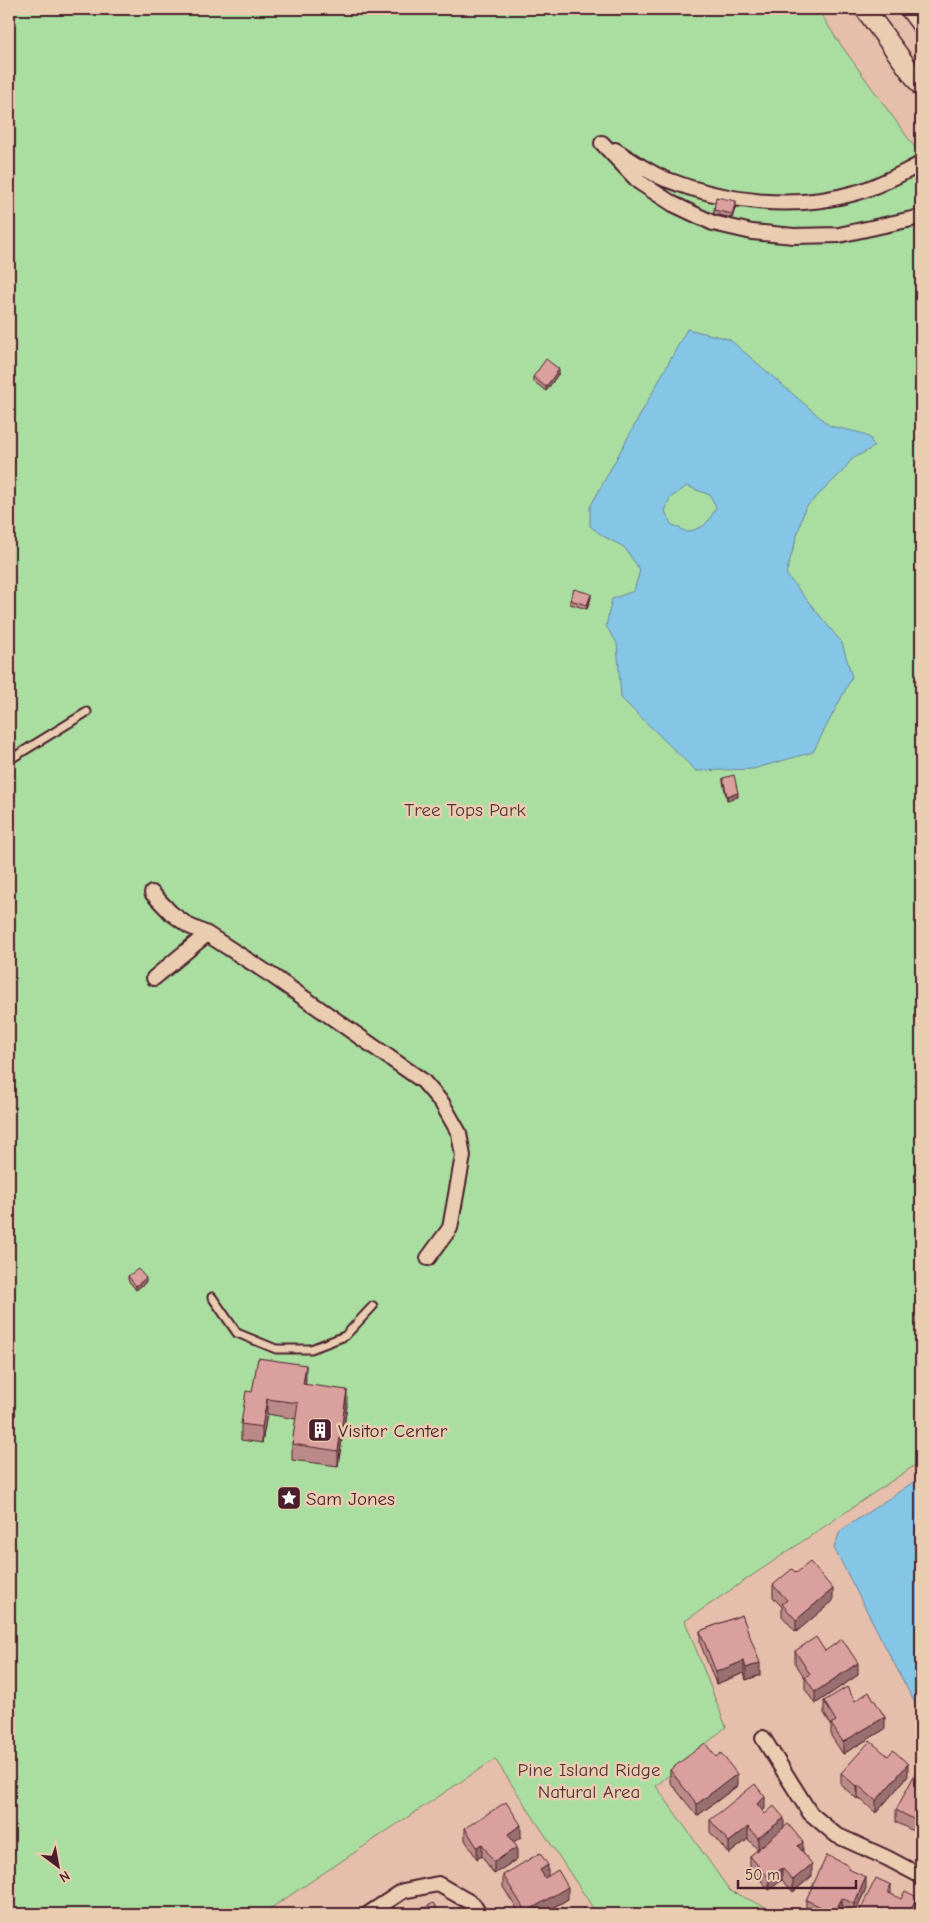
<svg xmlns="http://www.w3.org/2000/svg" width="930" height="1923" font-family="'Comic Neue',sans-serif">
<rect width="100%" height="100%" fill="#e5bfab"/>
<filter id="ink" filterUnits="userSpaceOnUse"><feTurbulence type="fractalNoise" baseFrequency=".02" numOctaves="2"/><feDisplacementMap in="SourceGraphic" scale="10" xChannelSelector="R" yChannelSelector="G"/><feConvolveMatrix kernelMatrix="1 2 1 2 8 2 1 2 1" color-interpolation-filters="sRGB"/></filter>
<g filter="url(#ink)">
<path fill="#a9dea0" stroke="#7a7e66" d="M 9,9 L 818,9 L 836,38 L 921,156 L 921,1461 L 685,1621 L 726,1727 L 656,1786 L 730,1891 L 781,1914 L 597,1914 L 495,1759 L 262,1914 L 9,1914 Z"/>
<path fill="#85c6e6" stroke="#6d839b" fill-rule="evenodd" d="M 687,329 L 729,339 L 830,426 L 861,433 L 870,438 L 874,447 L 852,459 L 842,472 L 805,508 L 786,574 L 842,643 L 852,677 L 813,752 L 753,769 L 696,771 L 621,698 L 617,643 L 606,626 L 612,599 L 634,591 L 640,570 L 624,547 L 603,536 L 590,526 L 590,507 ZM 687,486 L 710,495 L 716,507 C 708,524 705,527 687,532 L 671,524 L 665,511 L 670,498 Z
M 921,1477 L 921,1715 L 834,1548 L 840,1531 Z"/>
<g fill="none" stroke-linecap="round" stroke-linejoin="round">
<defs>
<path id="service" d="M 9,760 L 87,712
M 212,1297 L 237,1333 L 276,1349 L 311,1349 L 345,1336 L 373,1306"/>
<path id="minor" d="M 602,143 L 639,182 L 673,204 L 713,223 L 752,232 L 794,236 L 839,235 L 921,217
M 615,150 C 631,160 648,172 665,179 C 724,202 793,211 855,193 C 877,187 900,174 921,164
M 152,893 L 171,913 L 189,926 L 207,934 L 274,977 L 423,1081 L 442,1103 L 459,1133 L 463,1156 L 450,1228 L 428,1258
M 154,978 L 207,934
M 763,1738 L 810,1813 L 836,1835 L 887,1858 L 921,1876
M 368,1914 L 403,1891 L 438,1884 L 473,1904 L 479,1914"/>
<path id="secondary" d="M 865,9 L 921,86
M 910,9 L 921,24"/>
</defs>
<use href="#service" stroke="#4a1f2b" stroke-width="11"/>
<use href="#minor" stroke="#4a1f2b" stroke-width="18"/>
<use href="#secondary" stroke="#4a1f2b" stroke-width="22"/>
<use href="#service" stroke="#eaccb1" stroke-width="7"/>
<use href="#minor" stroke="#eaccb1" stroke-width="14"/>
<use href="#secondary" stroke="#eaccb1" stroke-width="19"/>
</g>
<path fill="#bb8a88" stroke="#4a1f2b" d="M 736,205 L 732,218 L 714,214 L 714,210 Z
M 559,373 L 546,391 L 533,381 L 533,377 Z
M 591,598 L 587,609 L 570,604 L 570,600 Z
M 723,778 L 738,797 L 727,800 L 723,782 Z
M 128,1276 L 146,1282 L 136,1290 L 128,1280 Z
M 306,1381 L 305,1384 L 347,1406 L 338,1466 L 292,1460 L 292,1444 L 296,1419 L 267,1414 L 262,1443 L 241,1440 L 241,1424 L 252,1392 Z
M 796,1573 L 833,1601 L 796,1632 L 782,1616 L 782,1607 L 773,1597 L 773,1585 Z
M 742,1615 L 760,1675 L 746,1680 L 744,1673 L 716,1684 L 700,1643 L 700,1631 Z
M 795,1651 L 825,1651 L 858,1675 L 815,1704 L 805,1689 L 805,1678 L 795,1663 Z
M 824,1701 L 855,1701 L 885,1729 L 843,1754 L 831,1736 L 831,1725 L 824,1713 Z
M 670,1770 L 737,1786 L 697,1816 L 670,1782 Z
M 921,1772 L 921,1833 L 916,1830 L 915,1832 L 896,1822 L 896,1810 Z
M 841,1773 L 908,1776 L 876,1813 L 858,1797 L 857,1799 L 841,1785 Z
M 765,1809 L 762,1811 L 765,1814 L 784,1828 L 803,1853 L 812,1876 L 793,1892 L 782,1880 L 769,1890 L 750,1868 L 750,1856 L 758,1850 L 748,1839 L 729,1854 L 710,1832 L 710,1820 Z
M 465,1828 L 521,1837 L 513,1842 L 517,1859 L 494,1874 L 482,1856 L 477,1859 L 465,1840 Z
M 849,1869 L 866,1889 L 854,1914 L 851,1914 L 842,1910 L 840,1914 L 812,1914 L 806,1912 L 806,1900 Z
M 503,1875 L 568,1899 L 542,1914 L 520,1914 L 503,1887 Z"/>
<path fill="#99706f" stroke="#4a1f2b" d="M 736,201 L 736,205 L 732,218 L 732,214 Z
M 559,369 L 559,373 L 546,391 L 546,387 Z
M 591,594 L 591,598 L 587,609 L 587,605 Z
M 738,793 L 738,797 L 727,800 L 727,796 Z
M 146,1278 L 146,1282 L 136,1290 L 136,1286 Z
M 306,1365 L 306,1381 L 303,1400 L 303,1384 Z
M 347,1390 L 347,1406 L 338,1466 L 338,1451 Z
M 267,1399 L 267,1414 L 262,1443 L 262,1427 Z
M 833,1589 L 833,1601 L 796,1632 L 796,1620 Z
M 744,1661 L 744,1673 L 716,1684 L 716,1672 Z
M 760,1663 L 760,1675 L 746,1680 L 746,1668 Z
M 858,1663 L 858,1675 L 815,1704 L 815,1692 Z
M 885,1717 L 885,1729 L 843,1754 L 843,1742 Z
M 908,1764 L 908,1776 L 876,1813 L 876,1801 Z
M 737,1774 L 737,1786 L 697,1816 L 697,1804 Z
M 858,1785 L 858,1797 L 857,1799 L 857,1787 Z
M 765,1797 L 765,1809 L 757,1816 L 757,1804 Z
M 784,1818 L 784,1830 L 758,1850 L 758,1838 Z
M 916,1818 L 916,1830 L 915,1832 L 915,1820 Z
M 521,1825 L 521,1837 L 508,1846 L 508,1834 Z
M 748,1827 L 748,1839 L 729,1854 L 729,1842 Z
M 803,1842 L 803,1854 L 798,1846 Z
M 482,1844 L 482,1856 L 477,1859 L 477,1847 Z
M 517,1847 L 517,1859 L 494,1874 L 494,1862 Z
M 812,1864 L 812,1876 L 793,1892 L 793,1880 Z
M 548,1865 L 548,1877 L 540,1881 L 540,1870 Z
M 782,1868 L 782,1880 L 769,1890 L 769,1878 Z
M 866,1877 L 866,1889 L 854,1914 L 854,1904 Z
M 891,1885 L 891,1897 L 887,1892 Z
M 568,1887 L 568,1899 L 542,1914 L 526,1914 L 526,1912 Z
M 917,1897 L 917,1909 L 914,1914 L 908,1914 Z
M 842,1898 L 842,1910 L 840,1914 L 834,1914 Z"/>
<path fill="#daa09e" stroke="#4a1f2b" d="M 716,197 L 736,201 L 732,214 L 714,210 Z
M 546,359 L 559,369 L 546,387 L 533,377 Z
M 574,589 L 591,594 L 587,605 L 570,600 Z
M 734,775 L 738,793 L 727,796 L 723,778 Z
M 138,1269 L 146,1278 L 136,1286 L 128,1276 Z
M 258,1358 L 306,1365 L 303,1384 L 347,1390 L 338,1451 L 292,1444 L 298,1403 L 267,1399 L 262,1427 L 241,1424 L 246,1391 L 252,1392 Z
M 810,1562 L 833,1589 L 796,1620 L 782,1604 L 787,1600 L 773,1585 L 792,1569 L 796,1573 Z
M 742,1615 L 760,1663 L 746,1668 L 744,1661 L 716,1672 L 700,1631 Z
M 816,1637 L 825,1651 L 842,1639 L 858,1663 L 815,1692 L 805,1677 L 810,1674 L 795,1651 Z
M 847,1687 L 855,1701 L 869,1692 L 885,1717 L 843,1742 L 831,1724 L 836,1721 L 824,1701 Z
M 870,1741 L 888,1756 L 893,1750 L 908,1764 L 876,1801 L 858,1785 L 857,1787 L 841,1773 Z
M 705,1743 L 716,1757 L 721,1753 L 737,1774 L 697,1804 L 670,1770 Z
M 917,1770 L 921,1772 L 921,1821 L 916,1818 L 915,1820 L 896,1810 Z
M 755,1784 L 765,1797 L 757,1804 L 765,1814 L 774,1806 L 784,1818 L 758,1838 L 748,1827 L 729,1842 L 710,1820 Z
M 506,1802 L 521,1825 L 508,1834 L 517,1847 L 494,1862 L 482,1844 L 477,1847 L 465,1828 Z
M 788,1824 L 803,1842 L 798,1846 L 812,1864 L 793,1880 L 782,1868 L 769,1878 L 750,1856 Z
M 540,1853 L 548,1865 L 540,1870 L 545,1878 L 558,1870 L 568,1887 L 526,1912 L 503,1875 Z
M 827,1855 L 849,1866 L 848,1869 L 866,1877 L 854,1904 L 842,1898 L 834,1913 L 806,1900 Z
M 876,1878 L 891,1885 L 887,1892 L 901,1899 L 905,1891 L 917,1897 L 908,1914 L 858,1914 Z
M 433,1903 L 440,1914 L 414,1914 Z
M 584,1908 L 588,1914 L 574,1914 Z"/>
</g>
<defs>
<symbol id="building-square" viewBox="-11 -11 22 22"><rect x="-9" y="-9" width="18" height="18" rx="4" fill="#4a1f2b" stroke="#eaccb1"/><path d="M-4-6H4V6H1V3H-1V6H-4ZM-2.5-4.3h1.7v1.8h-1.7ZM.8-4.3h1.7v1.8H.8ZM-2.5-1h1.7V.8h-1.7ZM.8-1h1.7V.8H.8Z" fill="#fff"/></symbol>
<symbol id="sight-square" viewBox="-11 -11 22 22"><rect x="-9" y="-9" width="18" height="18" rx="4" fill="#4a1f2b" stroke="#eaccb1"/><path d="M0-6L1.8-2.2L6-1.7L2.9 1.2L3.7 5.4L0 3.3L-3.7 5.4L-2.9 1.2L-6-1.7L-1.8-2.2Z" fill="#fff"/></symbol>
</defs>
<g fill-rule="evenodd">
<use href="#building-square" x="306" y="1416" width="28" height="28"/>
<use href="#sight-square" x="275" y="1484" width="28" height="28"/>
</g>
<g text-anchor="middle" stroke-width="5" stroke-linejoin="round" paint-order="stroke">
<g font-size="19" fill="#543237" stroke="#eaccb1">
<text x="465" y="816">Tree Tops Park</text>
<text x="589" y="1776">Pine Island Ridge<tspan x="589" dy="22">Natural Area</tspan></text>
</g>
<g font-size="19" fill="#4a1f2b" stroke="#eaccb1" text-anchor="start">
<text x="338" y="1437">Visitor Center</text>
<text x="306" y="1505">Sam Jones</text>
</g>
</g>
<rect width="930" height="1923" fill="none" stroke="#eaccb1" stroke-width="30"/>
<rect x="15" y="15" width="900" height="1893" fill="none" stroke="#4a1f2b" stroke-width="2" filter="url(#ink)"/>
<g transform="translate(58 1866) rotate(148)" stroke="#eaccb1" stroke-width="4" paint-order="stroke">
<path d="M0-4L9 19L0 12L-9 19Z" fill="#4a1f2b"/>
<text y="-8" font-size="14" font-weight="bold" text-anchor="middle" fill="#4a1f2b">N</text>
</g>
<path d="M738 1880v8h118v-8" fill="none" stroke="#4a1f2b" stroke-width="2.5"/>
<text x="745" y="1880" font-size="15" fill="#4a1f2b" stroke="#eaccb1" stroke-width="4" paint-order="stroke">50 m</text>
</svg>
